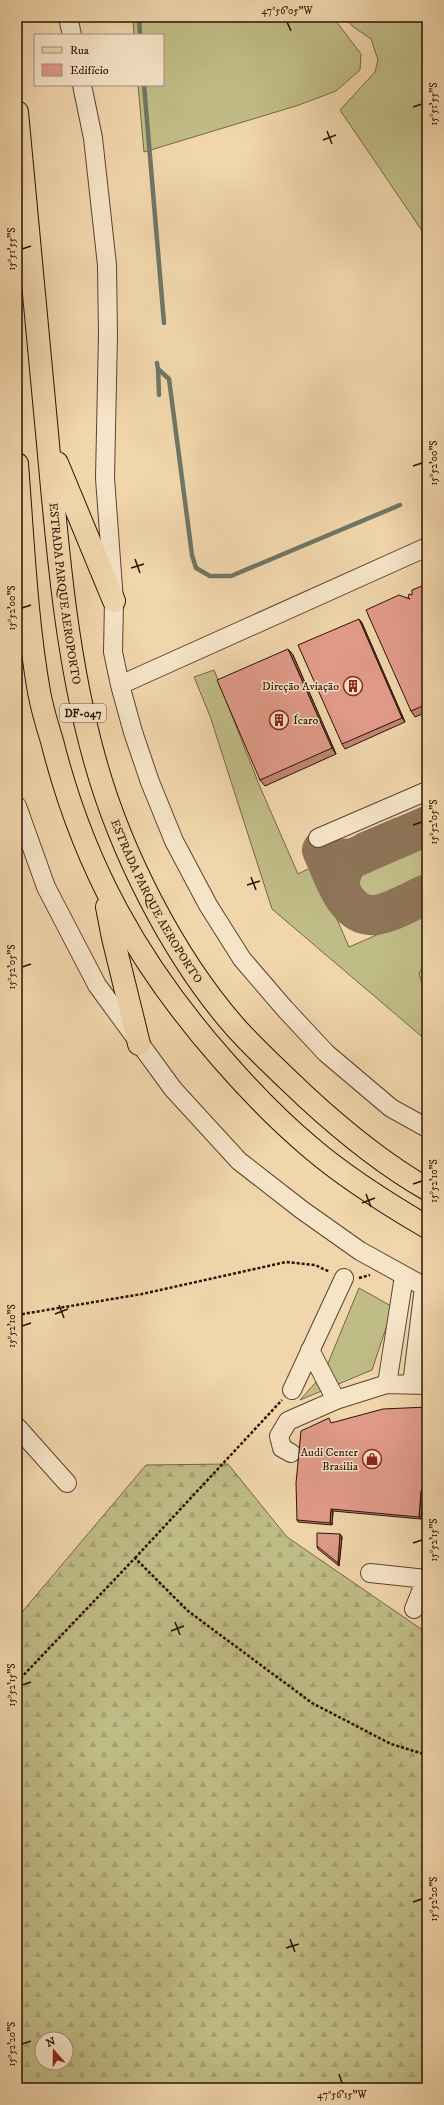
<svg xmlns="http://www.w3.org/2000/svg" width="444" height="2105" font-family="'IM FELL DW Pica',serif">
<defs>
<pattern id="forest-firs" width="22" height="20" patternUnits="userSpaceOnUse"><rect width="22" height="20" fill="#c0bc85"/><path d="M5 1l3.5 6h-7zM16 11l3.5 6h-7z" fill="#a5a171"/></pattern>
</defs>
<rect width="100%" height="100%" fill="#f1d6ab"/>
<filter id="stains"><feTurbulence type="fractalNoise" baseFrequency=".005" numOctaves="4"/><feColorMatrix values="0 0 0 0 .2 0 0 0 0 .09 0 0 0 0 .02 0 0 0 .5 -.17"/></filter>
<radialGradient id="worn" r=".72"><stop offset=".6" stop-color="#630" stop-opacity="0"/><stop offset="1" stop-color="#630" stop-opacity=".3"/></radialGradient>
<path fill="#c0bc85" stroke="#766646" d="M 133,17 L 333,17 L 361,54 L 360,70 L 336,91 L 299,105 L 144,152 L 138,85 L 163,85 L 163,35 L 134,35 Z
M 345,17 L 427,17 L 427,238 L 340,110 L 375,72 L 378,60 L 371,39 L 352,26 Z
M 214,670 L 260,787 L 298,874 L 314,866 L 349,947 L 427,913 L 427,1041 L 272,909 L 210,716 L 194,677 Z
M 396,818 C 395,824 394,829 389,833 C 381,839 366,844 358,839 L 356,835 Z
M 427,840 L 427,884 C 414,889 380,908 368,899 C 362,894 360,887 358,880 L 362,871 L 372,864 Z
M 359,1288 L 393,1307 L 372,1370 L 300,1400 L 324,1373 Z"/>
<path fill="url(#forest-firs)" stroke="#766646" fill-rule="evenodd" d="M 427,962 L 427,993 L 424,990 L 419,974 L 424,964 Z
M 228,1464 L 287,1537 L 427,1633 L 427,2088 L 17,2088 L 17,1618 L 146,1465 ZM 42,2039 L 66,2039 L 66,2063 L 42,2063 Z"/>
<g fill="none" stroke-linecap="round" stroke-linejoin="round">
<path stroke="#6f7665" stroke-width="4.5" d="M 139,17 L 140,35
M 144,85 L 164,323
M 157,363 L 158,369
M 159,395 L 158,369 L 169,379 L 192,555 L 196,568 L 210,576 L 231,576 L 400,505"/>
<path stroke="#8e7458" stroke-width="40" d="M 351,859 L 334,858 L 322,850 C 333,873 344,918 375,915 C 390,914 413,900 427,894
M 339,882 L 344,866 L 351,859 L 427,826"/>
<defs>
<path id="minor" d="M 68,17 L 72,35
M 82,85 L 93,138 L 107,265 L 108,335 L 105,478 L 114,601 L 113,652 L 120,685 L 133,732 L 150,782 L 174,841 L 208,905 L 242,959 L 285,1009 L 326,1053 L 391,1108 L 427,1128
M 120,685 L 427,547
M 17,806 L 46,887 L 97,985 L 173,1089 L 239,1161 L 302,1210 L 360,1251 L 427,1288
M 318,838 L 427,791
M 310,1350 L 336,1400
M 387,1384 L 404,1276
M 412,1384 L 424,1287
M 292,1390 L 344,1278
M 17,1427 L 67,1483
M 291,1453 L 282,1448 L 279,1436 L 288,1421 L 336,1400 L 387,1384 L 427,1385
M 370,1573 L 426,1579
M 414,1609 L 427,1577"/>
<g id="major">
<path id="s1" d="M 17,112 C 27,219 37,326 47,433 C 57,541 65,652 94,757 C 119,849 173,957 237,1029 C 259,1053 283,1075 306,1097 C 343,1131 383,1164 427,1189"/>
<path d="M 57,463 L 114,601"/>
<path d="M 17,464 C 23,540 26,617 39,692 C 42,708 47,725 52,741 C 83,865 138,964 223,1060 C 250,1091 278,1120 310,1147 C 346,1178 386,1203 427,1227"/>
<path d="M 107,907 L 113,938 L 139,1044"/>
</g>
</defs>
<use href="#minor" stroke="#5d422f" stroke-width="20"/>
<use href="#major" stroke="#2c1106" stroke-width="24"/>
<path stroke="#2c1106" stroke-width="2.5" stroke-dasharray="3 2" stroke-linecap="butt" d="M 17,23 L 19,22 L 19,17
M 359,1278 L 370,1275
M 17,1315 L 142,1294 L 286,1262 L 315,1265 L 330,1272
M 135,1558 L 282,1400
M 17,1682 L 135,1558 L 188,1611 L 312,1703 L 391,1744 L 427,1755"/>
<use href="#minor" stroke="#f6e4c8" stroke-width="18"/>
<use href="#major" stroke="#f1d6ab" stroke-width="22"/>
</g>
<path fill="#c28577" stroke="#2c1106" d="M 427,584 L 427,712 L 415,717 L 411,711 L 408,598 Z
M 359,619 L 362,623 L 405,722 L 345,749 L 342,744 Z
M 288,649 L 293,655 L 336,754 L 265,786 L 260,780 Z
M 332,1423 L 423,1493 L 421,1519 L 333,1511 L 332,1525 L 298,1522 L 297,1520 Z
M 340,1534 L 342,1537 L 339,1566 L 318,1549 L 317,1546 Z"/>
<path fill="#9e6c61" stroke="#2c1106" d="M 359,619 L 362,623 L 405,722 L 402,718 Z
M 288,649 L 293,655 L 336,754 L 332,748 Z
M 427,1483 L 427,1487 L 423,1493 L 421,1519 L 419,1517 L 421,1491 Z
M 331,1509 L 333,1511 L 332,1525 L 330,1523 Z
M 340,1534 L 342,1537 L 339,1566 L 338,1563 Z"/>
<path fill="#e19b8a" stroke="#2c1106" d="M 427,584 L 427,704 L 411,711 L 366,610 L 399,595 L 410,599 L 408,598 L 409,594 L 412,595 L 412,590 Z
M 359,619 L 402,718 L 342,744 L 298,645 Z
M 288,649 L 332,748 L 260,780 L 217,680 Z
M 427,1407 L 427,1483 L 421,1491 L 419,1517 L 331,1509 L 330,1523 L 297,1520 L 296,1483 L 301,1431 L 329,1418 L 331,1423 L 383,1409 Z
M 317,1533 L 340,1534 L 338,1563 L 317,1546 Z"/>
<path fill="none" stroke="#2c1106" stroke-width="1.5" d="M 287,22 L 291,31M 413,107 L 422,104M 327,131 L 332,144M 323,140 L 336,135M 22,249 L 31,246M 413,466 L 422,463M 135,559 L 140,573M 131,568 L 144,564M 22,608 L 31,605M 413,825 L 422,822M 251,877 L 256,890M 247,885 L 260,881M 22,967 L 31,964M 413,1184 L 422,1181M 366,1194 L 371,1207M 362,1203 L 375,1198M 59,1305 L 64,1318M 55,1314 L 68,1309M 22,1326 L 31,1323M 413,1543 L 422,1540M 175,1622 L 180,1635M 171,1631 L 184,1626M 22,1685 L 31,1682M 413,1902 L 422,1899M 290,1939 L 295,1952M 286,1948 L 299,1944M 22,2044 L 31,2041M 339,2074 L 342,2083"/>
<defs>
<symbol id="building-ring" viewBox="-11 -11 22 22"><circle r="9.5" fill="#f6e4c8" stroke="#8f2418" stroke-width="1.5"/><path d="M-4-6H4V6H1V3H-1V6H-4ZM-2.5-4.3h1.7v1.8h-1.7ZM.8-4.3h1.7v1.8H.8ZM-2.5-1h1.7V.8h-1.7ZM.8-1h1.7V.8H.8Z" fill="#8f2418"/></symbol>
<symbol id="shop-ring" viewBox="-11 -11 22 22"><circle r="9.5" fill="#f6e4c8" stroke="#8f2418" stroke-width="1.5"/><path d="M-5-2.5h2.3a2.7 3.5 0 0 1 5.4 0H5L5.5 6h-11ZM-1.5-2.5h3a1.5 2.3 0 0 0-3 0Z" fill="#8f2418"/></symbol>
</defs>
<g fill-rule="evenodd">
<use href="#building-ring" x="342" y="675" width="22" height="22"/>
<use href="#building-ring" x="268" y="709" width="22" height="22"/>
<use href="#shop-ring" x="361" y="1448" width="22" height="22"/>
</g>
<g text-anchor="middle" stroke-width="3" stroke-linejoin="round" paint-order="stroke">
<rect fill="#f6e4c8" stroke="#695040" stroke-width="1" x="60" y="704" width="46" height="18" rx="3"/>
<g font-size="11" font-weight="bold" fill="#2c1106">
<text x="83" y="717">DF-047</text>
</g>
<g font-size="12" fill="#2c1106" stroke="#f6e4c8">
<text dy="4" stroke="none"><textPath href="#s1" startOffset="484">ESTRADA PARQUE AEROPORTO</textPath></text>
<text dy="4" stroke="none"><textPath href="#s1" startOffset="808">ESTRADA PARQUE AEROPORTO</textPath></text>
</g>
<g font-size="12" fill="#2c1106" stroke="#f6e4c8" text-anchor="end">
<text x="339" y="690">Direção Aviação</text>
<text x="293" y="724" text-anchor="start">Ícaro</text>
<text x="358" y="1456">Audi Center<tspan x="358" dy="14">Brasilia</tspan></text>
</g>
</g>
<rect width="444" height="2105" fill="none" stroke="#f1d6ab" stroke-width="44"/>
<rect x="34" y="34" width="130" height="52" fill="#f6e4c8" stroke="#a5907a"/>
<rect x="42" y="47" width="20" height="6" fill="#f1d6ab" stroke="#a5907a"/>
<text x="70" y="54" font-size="12" fill="#2c1106">Rua</text>
<rect x="42" y="64" width="20" height="12" fill="#e19b8a" stroke="#a5907a"/>
<text x="70" y="74" font-size="12" fill="#2c1106">Edifício</text>
<g transform="translate(54 2051) rotate(340)"><circle r="19" fill="#f6e4c8" stroke="#a5907a"/>
<path d="M0-3L7 15L0 10L-7 15Z" fill="#8f2418"/>
<text y="-6" font-size="11" font-weight="bold" text-anchor="middle" fill="#2c1106">N</text>
</g>
<rect x="22" y="22" width="400" height="2061" fill="none" stroke="#2c1106" stroke-width="1.5"/>
<g font-size="10" text-anchor="middle" fill="#2c1106">
<text x="287" y="14">47°56'05"W</text>
<text transform="translate(433 104) rotate(-90)" y="4">15°51'55"S</text>
<text transform="translate(11 249) rotate(-90)" y="4">15°51'55"S</text>
<text transform="translate(433 463) rotate(-90)" y="4">15°52'00"S</text>
<text transform="translate(11 608) rotate(-90)" y="4">15°52'00"S</text>
<text transform="translate(433 822) rotate(-90)" y="4">15°52'05"S</text>
<text transform="translate(11 967) rotate(-90)" y="4">15°52'05"S</text>
<text transform="translate(433 1181) rotate(-90)" y="4">15°52'10"S</text>
<text transform="translate(11 1326) rotate(-90)" y="4">15°52'10"S</text>
<text transform="translate(433 1540) rotate(-90)" y="4">15°52'15"S</text>
<text transform="translate(11 1685) rotate(-90)" y="4">15°52'15"S</text>
<text transform="translate(433 1899) rotate(-90)" y="4">15°52'20"S</text>
<text transform="translate(11 2044) rotate(-90)" y="4">15°52'20"S</text>
<text x="342" y="2098">47°56'15"W</text>
</g>
<rect width="100%" height="100%" filter="url(#stains)"/>
<rect width="100%" height="100%" fill="url(#worn)"/>
</svg>
